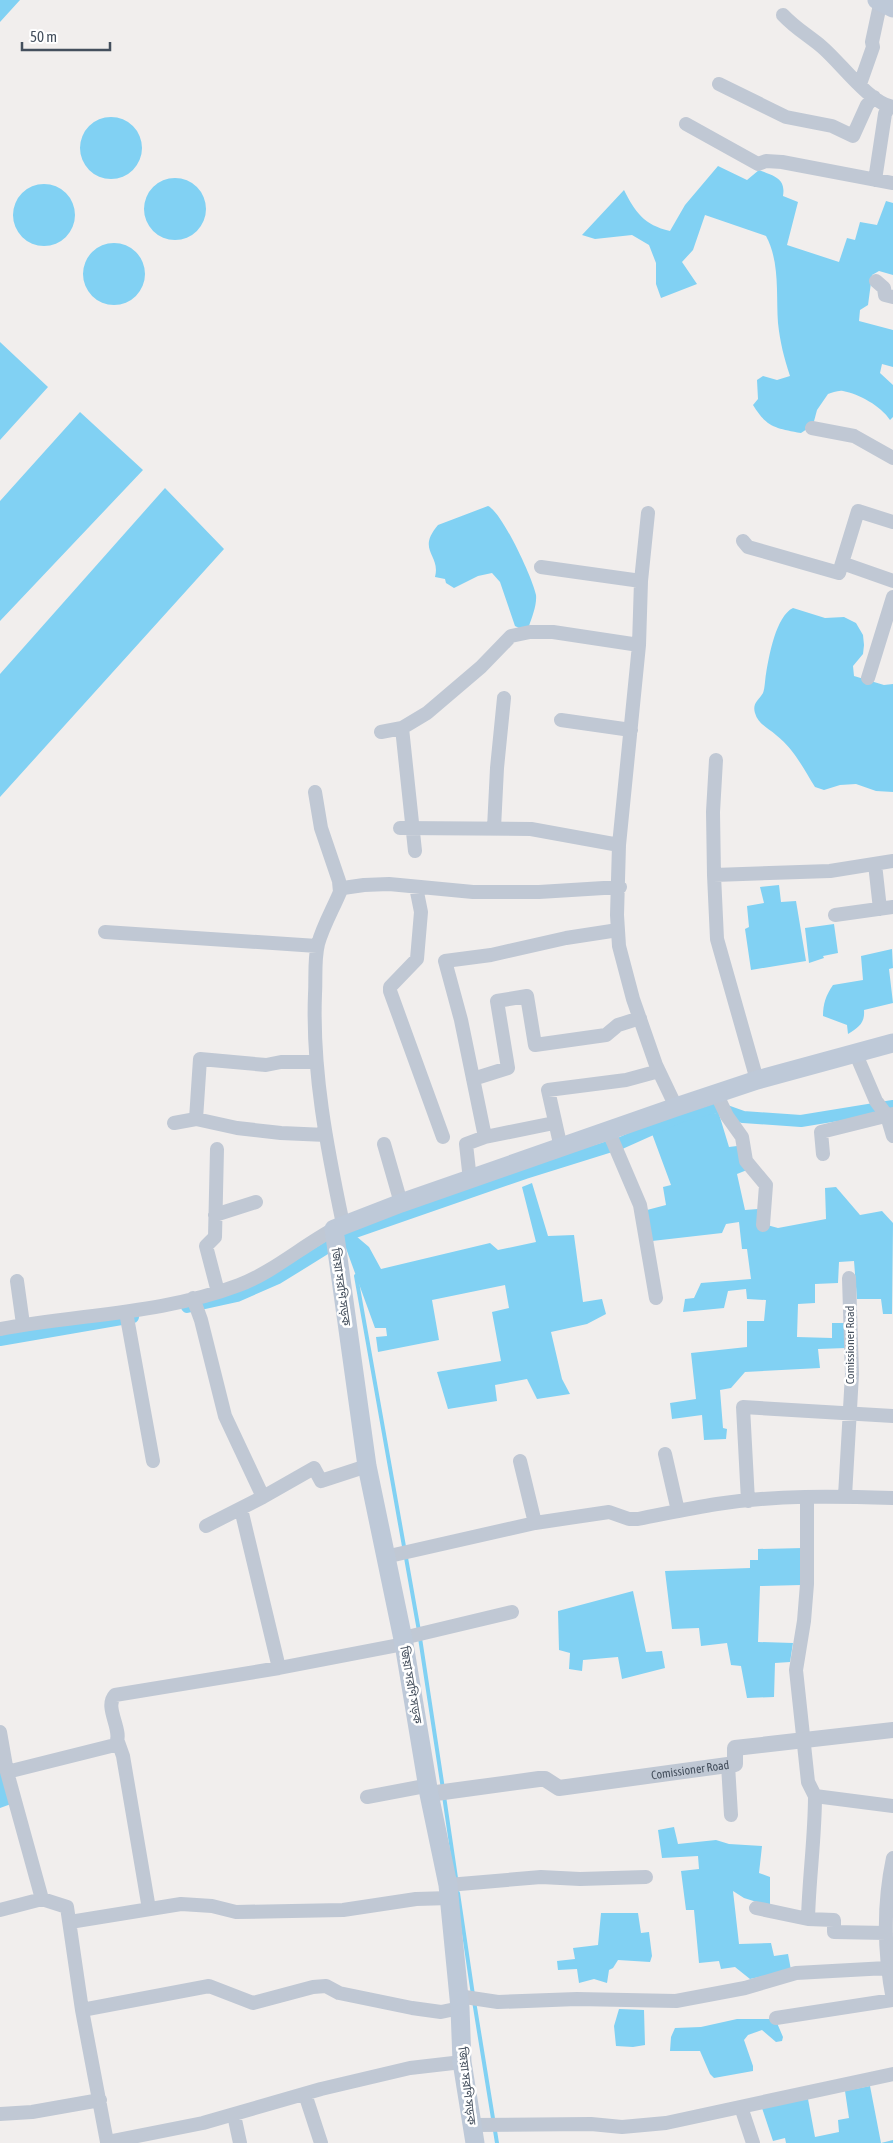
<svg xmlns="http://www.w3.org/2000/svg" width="893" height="2143" font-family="'Asap Condensed','Noto Sans Bengali',sans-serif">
<rect width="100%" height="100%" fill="#f1eeed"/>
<path fill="#81d1f3" d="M 0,0 L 20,0 L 0,22 Z
M80 148a31 31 0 1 1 62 0a31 31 0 1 1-62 0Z
M 718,166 L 747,180 L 759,170 C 774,176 786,178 783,196 L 798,202 L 787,245 L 839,262 L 847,238 L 855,240 L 860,222 L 877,225 L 886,201 L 893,203 L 893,275 L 879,271 L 872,275 L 868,305 L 860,310 L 859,321 L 893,330 L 893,367 L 882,364 L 880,373 L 893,385 L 893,417 L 890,420 C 881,406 859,394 843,391 C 838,390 832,393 828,394 L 817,410 L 813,425 L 801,433 C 776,428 767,428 753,405 L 758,399 L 757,380 L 763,376 L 777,380 L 790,376 C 784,358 780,342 778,323 C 776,294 780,262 766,236 L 705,215 L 693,250 L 682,262 L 697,284 L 661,298 L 656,284 L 656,263 L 649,245 L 632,235 L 595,239 L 582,235 L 624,190 C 635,212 644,225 670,231 L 685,205 Z
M144 209a31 31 0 1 1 62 0a31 31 0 1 1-62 0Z
M13 215a31 31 0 1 1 62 0a31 31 0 1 1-62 0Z
M83 274a31 31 0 1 1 62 0a31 31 0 1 1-62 0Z
M 0,342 L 48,387 L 0,440 Z
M 80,412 L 143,470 L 0,621 L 0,501 Z
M 165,488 L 224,549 L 0,797 L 0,674 Z
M 488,506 C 502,512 533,579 536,595 C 537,605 532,617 529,626 L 519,628 L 515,626 L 500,582 L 492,573 L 478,576 L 454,588 L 446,583 L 445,579 L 435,577 C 441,554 416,551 438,525 Z
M 793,608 L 825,618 L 844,617 L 856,623 L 863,635 L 864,645 L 863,654 L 853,666 L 854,676 L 884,685 L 893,684 L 893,792 L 876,791 L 856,784 L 840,785 L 824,790 L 815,787 C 803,768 794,749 776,735 C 768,728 758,724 755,713 C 752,703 759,700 763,693 C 765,688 765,679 766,674 C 769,656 776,616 793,608 Z
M 779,885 L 781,902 L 796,901 L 806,961 L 751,970 L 745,929 L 749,927 L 747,906 L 764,903 L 760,887 Z
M 834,924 L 838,953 L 823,956 L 824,958 L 809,963 L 805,928 Z
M 892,949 L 893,968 L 889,969 L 893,1003 L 864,1010 C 865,1023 859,1027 848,1034 L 847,1025 L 823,1016 C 823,1004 826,995 833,985 L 863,980 L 861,956 Z
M 704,1111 L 719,1114 L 729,1147 L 737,1146 L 747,1170 L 737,1174 L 745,1210 L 758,1209 L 767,1225 L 778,1228 L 826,1219 L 825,1188 L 836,1187 L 860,1215 L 882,1211 L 893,1223 L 892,1314 L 883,1314 L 881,1299 L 857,1299 L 854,1261 L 839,1262 L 838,1283 L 815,1284 L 815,1303 L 798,1304 L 797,1337 L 832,1338 L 832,1323 L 847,1323 L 846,1348 L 818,1349 L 820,1368 L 745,1372 L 731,1388 L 720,1390 L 723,1428 L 727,1429 L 726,1439 L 704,1440 L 702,1415 L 672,1419 L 670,1403 L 696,1399 L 691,1353 L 747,1347 L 747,1321 L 764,1321 L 766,1300 L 747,1299 L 746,1289 L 728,1291 L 724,1308 L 683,1312 L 685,1299 L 694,1298 L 701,1283 L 751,1279 L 747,1249 L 742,1249 L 739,1222 L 726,1224 L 722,1233 L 652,1241 L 647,1210 L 666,1205 L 663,1187 L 671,1185 L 651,1131 Z
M 532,1183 L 548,1236 L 574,1235 L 583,1302 L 602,1299 L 606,1314 L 587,1324 L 551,1332 L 562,1379 L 570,1394 L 537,1399 L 527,1379 L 495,1385 L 497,1401 L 448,1409 L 437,1372 L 501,1361 L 492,1312 L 509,1308 L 505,1285 L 432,1300 L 439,1340 L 378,1352 L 376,1337 L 387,1336 L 386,1328 L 375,1328 L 343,1240 L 356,1236 L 369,1247 L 381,1269 L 490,1243 L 498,1250 L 536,1242 L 522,1187 Z
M 803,1548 L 801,1585 L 760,1586 L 758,1642 L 793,1643 L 790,1662 L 775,1663 L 774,1697 L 747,1698 L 741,1666 L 731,1665 L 727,1643 L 701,1646 L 699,1628 L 672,1629 L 665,1571 L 750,1568 L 750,1560 L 758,1560 L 758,1549 Z
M 633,1591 L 646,1652 L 662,1651 L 665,1668 L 622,1679 L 618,1657 L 583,1660 L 582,1671 L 569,1669 L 570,1653 L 559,1650 L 558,1611 Z
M 0,1761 L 11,1804 L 0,1808 Z
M 674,1827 L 678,1844 L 716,1840 L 729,1844 L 762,1846 L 759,1873 L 770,1877 L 770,1906 L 744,1898 L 733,1891 L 739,1944 L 771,1943 L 774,1956 L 788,1954 L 791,1970 L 750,1979 L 735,1967 L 721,1969 L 719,1961 L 699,1963 L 694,1910 L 686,1910 L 681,1871 L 699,1869 L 698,1856 L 662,1858 L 658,1830 Z
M 601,1913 L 638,1913 L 641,1933 L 649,1932 L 652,1956 L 650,1962 L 618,1960 L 613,1968 L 609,1970 L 607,1983 L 594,1979 L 579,1983 L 577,1969 L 558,1970 L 557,1961 L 575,1959 L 573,1948 L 598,1945 Z
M 619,2009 L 644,2010 L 645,2045 L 633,2047 L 616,2046 L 614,2026 Z
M 737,2019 L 770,2019 L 777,2023 L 783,2037 L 782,2041 L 776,2042 L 762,2030 L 748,2035 L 744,2040 L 753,2066 L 753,2071 L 714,2078 L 710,2074 L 700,2051 L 670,2051 L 671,2037 L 675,2028 L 701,2027 Z
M 870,2086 L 881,2143 L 893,2140 L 893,2143 L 786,2143 L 785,2138 L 773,2141 L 762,2108 L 808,2099 L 815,2137 L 839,2132 L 838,2120 L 849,2118 L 845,2091 Z"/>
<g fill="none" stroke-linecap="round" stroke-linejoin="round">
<path stroke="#81d1f3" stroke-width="4" d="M 356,1276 L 419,1631
M 420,1638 L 443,1789
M 444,1796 L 456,1878
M 458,1893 L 473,1995
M 474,2001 L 497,2143"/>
<path stroke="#81d1f3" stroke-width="12" d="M 187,1307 L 237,1296 L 278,1278 L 349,1234 L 525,1173 L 621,1143 L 679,1117 L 715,1107 L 743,1117 L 801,1121 L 893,1106
M 0,1340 L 133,1317"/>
<path stroke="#c0c8d4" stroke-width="14" d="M 783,15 C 795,28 809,36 822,47 C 841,63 869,103 893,107
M 719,84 L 786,117 L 832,126 L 853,136 L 867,105 L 874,97
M 860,84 L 873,47 L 872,42 L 881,0
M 686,124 L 758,164 L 766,161 L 782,162 L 893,183
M 875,180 L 885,114 L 889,106
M 876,281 L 884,288 L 885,295 L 893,297
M 812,428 L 854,436 L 893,458
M 893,522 L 858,511 L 842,563 L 893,581
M 743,541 L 748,547 L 839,573 L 842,563
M 541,567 L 641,581
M 639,645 L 619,845 L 617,915 L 619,946 L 633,999 L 656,1065 L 676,1107
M 868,678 L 893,597
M 561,720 L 631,730
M 402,728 L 415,851
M 381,732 L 402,728 L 427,713 L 481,667 L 511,636 L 530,632 L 553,632 L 639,645 L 641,581 L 648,513
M 716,760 L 713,812 L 714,875 L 830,871 L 893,861
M 315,792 L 321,828 L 339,881 L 340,892
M 400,828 L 531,829 L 619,845
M 494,828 L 497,768 L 504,698
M 875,864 L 880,909
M 714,875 L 717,939 L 757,1080
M 416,887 L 421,912 L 417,959 L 390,987 L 390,991 L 443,1137
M 835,915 L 893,907
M 105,932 L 317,946
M 855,1052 L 876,1101 L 887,1116 L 893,1136
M 473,1079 L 508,1068 L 497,1001 L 527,996 L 535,1045 L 606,1035 L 618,1025 L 640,1018
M 716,1093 L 727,1116 L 742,1137 L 746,1161 L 766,1185 L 763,1225
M 196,1119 L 200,1059 L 266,1065 L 281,1062 L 316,1062
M 174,1123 L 196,1119 L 237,1128 L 281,1133 L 326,1135
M 608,1130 L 640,1205 L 656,1298
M 485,1137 L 554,1123
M 384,1144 L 401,1203
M 561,1148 L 548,1090 L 626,1080 L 659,1071
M 217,1149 L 215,1237 L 206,1246 L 218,1292
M 823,1154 L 821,1132 L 893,1114
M 470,1180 L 466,1144 L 485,1137 L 461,1020 L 445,961 L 491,955 L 566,938 L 618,930
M 215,1215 L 256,1202
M 343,1224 C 327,1148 312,1071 315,994 C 316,978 314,960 318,944 C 323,926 333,909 340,892 L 343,888 L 364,885 L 389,884 L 473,892 L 539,892 L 620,887
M 17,1281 L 23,1324
M 193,1298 L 201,1320 L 225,1416 L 263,1497
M 126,1312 L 153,1461
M 0,1329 C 79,1314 163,1314 239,1285 C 273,1272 301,1247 334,1229
M 665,1454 L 678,1511
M 520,1461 L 535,1523
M 845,1496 L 852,1374 L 849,1278
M 807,1497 L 807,1584 L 804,1621 L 796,1670 L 808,1782 L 815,1796 L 893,1806
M 748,1501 L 743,1407 L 893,1416
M 241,1509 L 279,1668
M 206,1526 L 263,1497 L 314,1468 L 321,1481 L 367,1466
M 385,1557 L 535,1523 L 609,1512 L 629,1519 L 638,1519 C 664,1514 691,1508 717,1504 C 775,1495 835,1496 893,1498
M 403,1638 L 512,1612
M 0,1732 L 7,1772
M 118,1742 L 123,1756 L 149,1909
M 728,1765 L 731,1815
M 367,1797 L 425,1786 L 431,1791 L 429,1794
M 893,1858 C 883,1905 884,1953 893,2000
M 448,1885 L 541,1877 L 580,1879 L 646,1877
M 42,1899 L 67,1907 L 82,2010 L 107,2142 L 203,2123 L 321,2089 L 410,2068 L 462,2062
M 756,1908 L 808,1919 L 834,1920 L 834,1932 L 886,1933
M 0,1910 L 42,1899 L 7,1772 L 115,1745 C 125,1732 103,1708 115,1695 L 279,1668 L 404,1644
M 808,1919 C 809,1878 815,1837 815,1796
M 70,1922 L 181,1904 L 212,1906 L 236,1912 L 343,1910 L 416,1899 L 450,1898
M 458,1996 L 498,2002 L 577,1999 L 676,2001 L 745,1988 L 796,1973 L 887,1968
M 82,2010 L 209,1986 L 253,2003 L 313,1987 L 326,1986 L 339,1993 L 412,2008 L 441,2012 L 460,2008
M 776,2018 L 893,2000
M 305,2094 L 321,2143
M 741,2107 L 753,2143
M 0,2114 L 32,2112 L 100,2100
M 234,2115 L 240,2143
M 472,2125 L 591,2124 L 622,2127 L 666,2123 L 893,2074"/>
<path stroke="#c0c8d4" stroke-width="16" id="s1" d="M 429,1794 L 539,1779 L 545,1779 L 559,1788 L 735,1764 L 735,1748 L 893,1730"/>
<path stroke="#bec9d8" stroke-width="19" d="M 877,0 L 893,8
M 475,2143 L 462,2062 L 460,2008 L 448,1885 L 429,1794 L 404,1644 L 367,1466 L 334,1229 L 401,1203 L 676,1107 L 757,1080 L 893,1043"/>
</g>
<g text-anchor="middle" stroke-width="5" stroke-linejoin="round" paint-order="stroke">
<g font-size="12" fill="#444f5d" stroke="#fff">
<text transform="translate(341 1287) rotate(82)" y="4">জিয়া সরণি সড়ক</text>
<text transform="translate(850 1345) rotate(-90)" y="4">Comissioner Road</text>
<text transform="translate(411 1685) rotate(80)" y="4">জিয়া সরণি সড়ক</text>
<text dy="4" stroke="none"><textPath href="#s1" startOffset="266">Comissioner Road</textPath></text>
<text transform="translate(467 2086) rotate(83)" y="4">জিয়া সরণি সড়ক</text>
</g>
</g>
<path d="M22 42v8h88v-8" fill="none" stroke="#444f5d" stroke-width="2.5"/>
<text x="30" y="42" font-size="15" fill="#444f5d" stroke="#ffffff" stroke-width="4" paint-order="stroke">50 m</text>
</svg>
